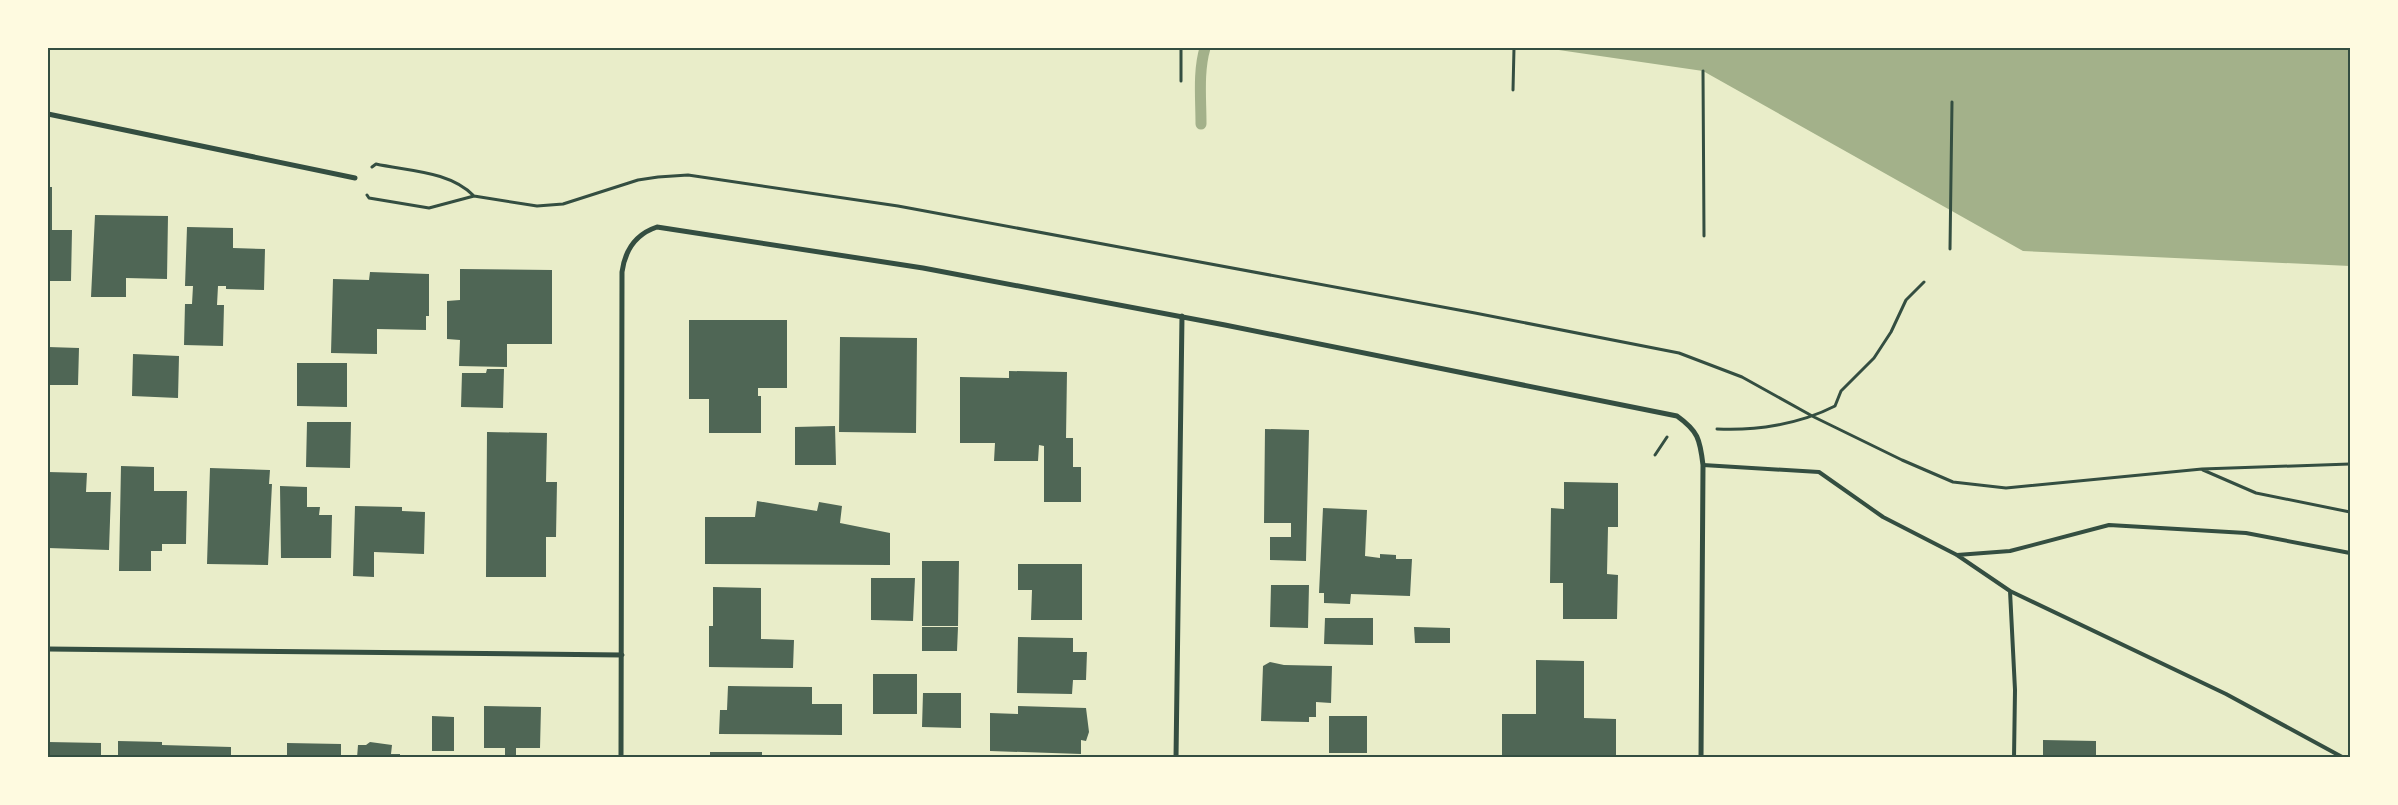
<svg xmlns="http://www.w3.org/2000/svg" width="2398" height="805" font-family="Ubuntu,sans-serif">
<rect width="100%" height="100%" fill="#e9edc9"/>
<path fill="#a3b18a" d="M 1545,48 L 2350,48 L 2350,266 L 2023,251 L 1703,71 Z"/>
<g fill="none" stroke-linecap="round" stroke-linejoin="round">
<path stroke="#a3b18a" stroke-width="11" d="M 1201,124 C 1201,98 1198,72 1205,48"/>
</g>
<path fill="#4f6655" d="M 48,187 L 52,187 L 52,230 L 72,230 L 71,281 L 48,281 Z
M 95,215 L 168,216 L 167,279 L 126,278 L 126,297 L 91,297 Z
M 187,227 L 233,228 L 233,248 L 265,249 L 264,290 L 226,289 L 226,286 L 218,286 L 217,305 L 224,305 L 223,346 L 184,345 L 185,304 L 192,304 L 193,286 L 185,286 Z
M 460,269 L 552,270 L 552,344 L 507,344 L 507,367 L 459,366 L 460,340 L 447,339 L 447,301 L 460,300 Z
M 370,272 L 429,274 L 429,316 L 426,316 L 426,330 L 377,329 L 377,354 L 331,353 L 333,279 L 369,280 Z
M 689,320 L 787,320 L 787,388 L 758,388 L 758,396 L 761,396 L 761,433 L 709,433 L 709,399 L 689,399 Z
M 840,337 L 917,338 L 916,433 L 839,432 Z
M 48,347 L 79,348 L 78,385 L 48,385 Z
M 133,354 L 179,356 L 178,398 L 132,396 Z
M 297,363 L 347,363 L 347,407 L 297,406 Z
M 487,369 L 504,369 L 503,408 L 461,407 L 462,373 L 486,373 Z
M 1009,371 L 1067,372 L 1066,438 L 1073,438 L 1073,467 L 1081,467 L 1081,502 L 1044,502 L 1044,446 L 1039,445 L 1038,461 L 994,461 L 995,443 L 960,443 L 960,377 L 1009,378 Z
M 307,422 L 351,422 L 350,468 L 306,467 Z
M 835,426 L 836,465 L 795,465 L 795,427 Z
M 1265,429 L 1309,430 L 1306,561 L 1270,560 L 1270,537 L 1291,537 L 1291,523 L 1264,523 Z
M 487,432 L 547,433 L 546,482 L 557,482 L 556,537 L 546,537 L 546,577 L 486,577 Z
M 121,466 L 154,467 L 154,491 L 187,491 L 186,544 L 162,544 L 162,551 L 151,551 L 151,571 L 119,571 Z
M 210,468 L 270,470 L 269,484 L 272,484 L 268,565 L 207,564 Z
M 48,472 L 87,473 L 86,492 L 111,492 L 109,550 L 48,548 Z
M 1564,482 L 1618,483 L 1618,527 L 1608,527 L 1607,574 L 1618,575 L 1617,619 L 1563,619 L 1563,583 L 1550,583 L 1551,508 L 1564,509 Z
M 280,486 L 307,487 L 307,507 L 320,507 L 319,515 L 332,515 L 331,558 L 281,558 Z
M 757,501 L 817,511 L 819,502 L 842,506 L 840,523 L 890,533 L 890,565 L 705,564 L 705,517 L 755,517 Z
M 355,506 L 402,507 L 402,511 L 425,512 L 424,554 L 374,552 L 374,577 L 353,576 Z
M 1323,508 L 1367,510 L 1365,556 L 1380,558 L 1380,554 L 1396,555 L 1396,559 L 1412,559 L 1410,596 L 1351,594 L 1350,604 L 1324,603 L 1324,593 L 1319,593 Z
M 922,561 L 959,561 L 958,626 L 922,626 Z
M 1018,564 L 1082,564 L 1082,620 L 1031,620 L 1032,590 L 1018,590 Z
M 871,578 L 915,578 L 913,621 L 871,620 Z
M 1271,585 L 1309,585 L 1308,628 L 1270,627 Z
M 713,587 L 761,588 L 761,639 L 794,640 L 793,668 L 709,667 L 709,626 L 713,626 Z
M 1325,618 L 1373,618 L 1373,645 L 1324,644 Z
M 922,627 L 958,627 L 957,651 L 922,651 Z
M 1414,627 L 1450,628 L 1450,643 L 1415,643 Z
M 1018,637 L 1073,638 L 1073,652 L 1087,652 L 1086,680 L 1073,680 L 1072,694 L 1017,693 Z
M 1536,660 L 1584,661 L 1584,718 L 1616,719 L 1616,758 L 1502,758 L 1502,714 L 1536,714 Z
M 1270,662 L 1284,665 L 1332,666 L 1331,703 L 1316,702 L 1316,717 L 1309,717 L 1309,722 L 1261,721 L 1263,666 Z
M 873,674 L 917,674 L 917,714 L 873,714 Z
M 728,686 L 812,687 L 812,704 L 842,704 L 842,735 L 719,734 L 720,710 L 727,710 Z
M 923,693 L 961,693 L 961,728 L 922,727 Z
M 484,706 L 541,707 L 540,748 L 516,748 L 516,755 L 505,755 L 505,748 L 484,748 Z
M 1018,706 L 1086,708 L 1089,732 L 1086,741 L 1081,740 L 1081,754 L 990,751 L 990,713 L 1018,714 Z
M 432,716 L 454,717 L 454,751 L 432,751 Z
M 1329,716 L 1367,716 L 1367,753 L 1329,753 Z
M 2043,740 L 2096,741 L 2096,758 L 2043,758 Z
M 118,741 L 162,742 L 162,745 L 231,747 L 231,758 L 118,758 Z
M 48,742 L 101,743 L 101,758 L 48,758 Z
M 370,742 L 392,745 L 391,754 L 400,754 L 400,758 L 357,758 L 358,745 L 366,745 Z
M 287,743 L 341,744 L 341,758 L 287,758 Z
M 710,752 L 762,752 L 762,758 L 710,758 Z"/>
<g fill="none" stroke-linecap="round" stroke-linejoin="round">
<path stroke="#344e41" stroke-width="3" d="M 1703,71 L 1704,236
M 1181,81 L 1181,48
M 1513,90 L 1514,48
M 372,167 L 376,164 C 408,171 450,171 474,196
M 367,195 L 369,198 L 429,208 L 474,196 L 537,206 L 563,204 L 638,180 L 658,177 L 688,175 L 898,206 L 1475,313 L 1679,353 L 1742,377 L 1814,417 L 1902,460 L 1953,482 L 2006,488 L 2202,469 L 2350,464
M 1950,249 L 1952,102
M 1717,429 C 1756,431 1800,424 1835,406 L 1841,391 L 1874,358 L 1891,332 L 1906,300 L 1924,282
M 1655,455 L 1667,437
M 2203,470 L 2256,493 L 2350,512"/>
<path stroke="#344e41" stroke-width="4" d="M 1703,465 L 1819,472 L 1883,517 L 1957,555 L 2010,591 L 2015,690 L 2014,758
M 1957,555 L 2010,551 L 2109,525 L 2246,533 L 2350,553
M 2010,591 L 2226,694 L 2344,758"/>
<path stroke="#344e41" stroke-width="5" d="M 48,114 L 355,178
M 48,649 L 622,655
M 621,758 L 622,272 C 625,250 636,234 657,227 L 923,268 L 1225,325 L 1677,416 C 1698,431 1700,439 1703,465 L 1701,758
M 1176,758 L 1182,316"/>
</g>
<rect width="2398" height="805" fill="none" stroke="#fefae0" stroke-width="98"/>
<rect x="49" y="49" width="2300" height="707" fill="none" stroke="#344e41" stroke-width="2"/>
</svg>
